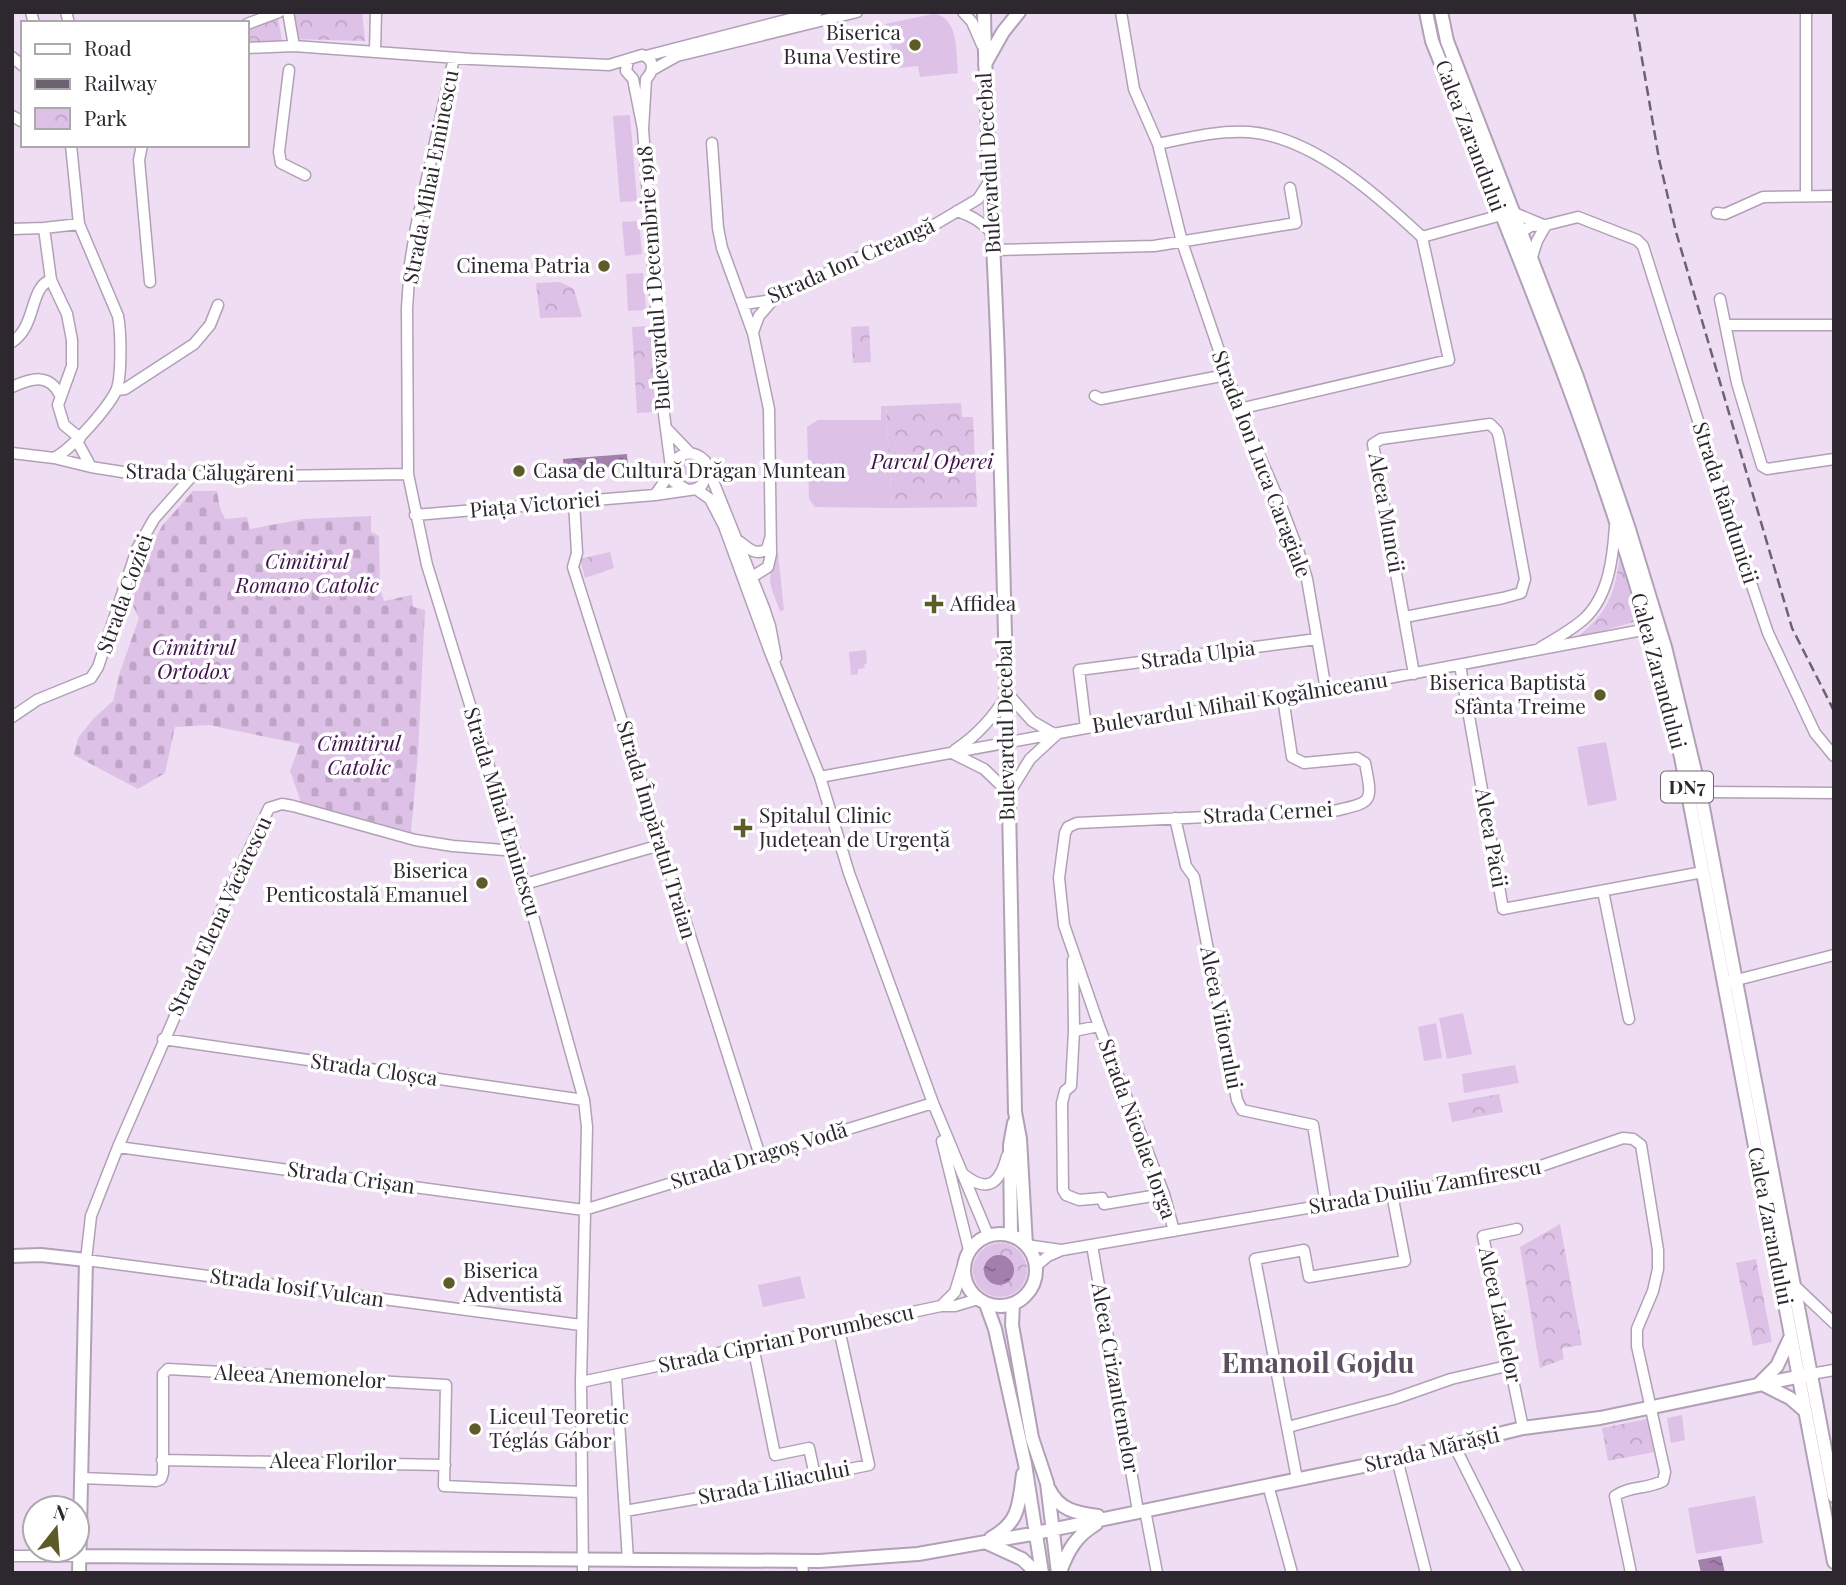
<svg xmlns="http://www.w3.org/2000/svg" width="1846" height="1585" font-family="'Playfair Display',serif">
<defs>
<pattern id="cemetery-stones" width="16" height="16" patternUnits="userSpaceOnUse" patternTransform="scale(1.75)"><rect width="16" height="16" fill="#dec1e7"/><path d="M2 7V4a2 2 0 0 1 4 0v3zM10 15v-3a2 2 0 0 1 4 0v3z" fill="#bfa6c6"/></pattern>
<pattern id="park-crowns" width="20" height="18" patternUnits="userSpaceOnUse" patternTransform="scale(1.75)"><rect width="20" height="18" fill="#dec1e7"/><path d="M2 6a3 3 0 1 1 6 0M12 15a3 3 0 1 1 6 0" fill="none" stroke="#bfa6c6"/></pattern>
<pattern id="water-ripples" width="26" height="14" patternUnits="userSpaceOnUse" patternTransform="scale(1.75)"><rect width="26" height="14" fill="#a27fac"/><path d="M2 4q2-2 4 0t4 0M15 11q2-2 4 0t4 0" fill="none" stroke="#84688c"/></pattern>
</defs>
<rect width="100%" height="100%" fill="#eeddf3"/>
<path fill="#dec1e7" d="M 933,14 C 959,16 956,53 958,73 L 920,77 L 918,66 L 898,68 L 885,24 Z
M 630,115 L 637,201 L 620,202 L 613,116 Z
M 639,221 L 642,254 L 625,256 L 622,222 Z
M 643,273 L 646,310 L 628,311 L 626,274 Z
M 881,406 L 886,406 L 892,508 L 815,507 L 809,499 L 807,427 L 818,420 L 881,420 Z
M676 471a14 14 0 1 1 28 0a14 14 0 1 1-28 0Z
M 778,553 L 784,610 L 780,611 C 770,584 765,580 778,553 Z
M 866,650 L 867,664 L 864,664 L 865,668 L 858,669 L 858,674 L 851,675 L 849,652 Z
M 1606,742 L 1617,800 L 1588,806 L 1577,747 Z
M 1463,1013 L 1472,1054 L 1447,1059 L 1439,1018 Z
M 1436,1023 L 1442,1058 L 1424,1061 L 1418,1027 Z
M 1515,1065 L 1519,1083 L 1464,1093 L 1462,1074 Z
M 800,1276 L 805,1298 L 763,1307 L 758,1285 Z
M 1682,1415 L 1685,1440 L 1671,1443 L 1667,1418 Z
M 1755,1496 L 1763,1543 L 1696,1554 L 1688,1508 Z"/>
<path fill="url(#cemetery-stones)" d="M 193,491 L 217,491 L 220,508 L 225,519 L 247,517 L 250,529 L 303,519 L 371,516 L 371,532 L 379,536 L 380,589 L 384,601 L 412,595 L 413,607 L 425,610 L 418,753 L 411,832 L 301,802 L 290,771 L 300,744 L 209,725 L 175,727 L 165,773 L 138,789 L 74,755 L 78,738 L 93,719 L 113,701 L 120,672 L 139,618 L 133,606 L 136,585 L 145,559 L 162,526 Z"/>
<path fill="url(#park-crowns)" d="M 297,12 L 362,12 L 365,41 L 291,39 L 288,15 Z
M 278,17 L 282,41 L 247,42 L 247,28 Z
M 560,282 L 574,289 L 582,317 L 540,318 L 536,283 Z
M 650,326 L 656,412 L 637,413 L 632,327 Z
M 869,326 L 871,362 L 853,363 L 851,327 Z
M 961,403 L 962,417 L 973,417 L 977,507 L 892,508 L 886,406 Z
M 610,552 L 614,568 L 585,578 L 580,559 Z
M 1620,555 L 1638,621 L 1576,638 C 1609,612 1614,595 1620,555 Z
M 1499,1094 L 1503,1112 L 1452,1122 L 1448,1103 Z
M 1560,1224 L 1582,1345 L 1562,1348 L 1564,1359 L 1540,1368 L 1520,1247 Z
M973 1270a27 27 0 1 1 54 0a27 27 0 1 1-54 0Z
M 1756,1259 L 1772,1342 L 1753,1346 L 1736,1263 Z
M 1647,1419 L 1654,1452 L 1608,1461 L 1602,1428 Z"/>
<path fill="url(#water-ripples)" d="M 627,454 L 628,466 L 564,470 L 563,459 Z
M984 1270a15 15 0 1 1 30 0a15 15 0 1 1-30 0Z
M 1721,1556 L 1725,1573 L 1701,1573 L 1698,1560 Z"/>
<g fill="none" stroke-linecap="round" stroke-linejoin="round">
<defs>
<path id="minor" d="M 31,12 L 34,23
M 66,12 L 69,23
M 288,12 L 294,46
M 963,12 L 972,22 L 982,45
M 1121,12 L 1134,89 L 1158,144 L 1182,242 L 1239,409 L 1280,503 L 1298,550 L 1307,579 L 1326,690
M 1806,12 L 1806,195
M 247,24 L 279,12
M 247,48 L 294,46 L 471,59 L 609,65 L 642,55 C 654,59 655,70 646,79 L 643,129
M 375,51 L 376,12
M 646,56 L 817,12
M 12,57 L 23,66
M 454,58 L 416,227 L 410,264 L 407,308 L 408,474 L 427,565 L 515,851 L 584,1100 L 587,1127 L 581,1382 L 583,1573
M 628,60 L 626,71 L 633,79 L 643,129 L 664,414 L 671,467
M 289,70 L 279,152 L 281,163 L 305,175
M 652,70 L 677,56 L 857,12
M 12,116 L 23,122
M 712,143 L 718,228 L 722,248 L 753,333 L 769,409 L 771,554 L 768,567 L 752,577
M 1158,144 C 1187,138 1219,130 1249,132 C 1313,137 1377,195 1422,237 L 1512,212 L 1541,224
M 142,145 L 139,160 L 150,282
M 957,211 C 972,216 982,222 993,234
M 1717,213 L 1725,214 L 1763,197 L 1834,196
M 79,224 L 44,228 L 51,280 L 67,314 L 72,340 L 72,366 L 58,405 L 64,425 L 80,438
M 12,229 L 44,228
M 1516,235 L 1531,226 L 1546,225 L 1578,217 L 1637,240 L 1643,246 L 1723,500 L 1768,633 L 1815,733 L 1834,756
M 994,250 L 1154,246 L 1296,223 L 1290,188
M 1531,260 L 1537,241 L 1546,225
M 1720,299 L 1737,383 L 1762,466 L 1767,469 L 1834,459
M 744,304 L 773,300 L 853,260 L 934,225 L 978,199 L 991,179
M 1726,325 L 1834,325
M 753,332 L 759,316 L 772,301
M 12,342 C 37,326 29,287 51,280
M 12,387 C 32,378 49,373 60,395
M 117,390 L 125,389 L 194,344 L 210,325 L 218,305
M 1095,396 L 1101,399 L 1226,375
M 1239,409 L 1449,360 L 1422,237
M 666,428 L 690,453
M 77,441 L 91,467
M 12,453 L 54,458 L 91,467 L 135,474 L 211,477 L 408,474
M 54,458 C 72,449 107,409 116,391 C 122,378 121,331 118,316 L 79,224 L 71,145
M 686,489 L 674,482 L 671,467 C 678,452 693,449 705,461 L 764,608 L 770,626 L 776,658
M 696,489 L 710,499 L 724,526 L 770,652 L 820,777 L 849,873 L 933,1103 L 988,1235
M 655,495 L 671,472
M 574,502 L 577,553 L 573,567 L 760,1156
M 415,515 L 655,495 L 696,489 L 702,485 L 708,472
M 740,542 C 749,549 756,556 767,549 L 770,539
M 1405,617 L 1503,598 L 1521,593 L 1525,579 L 1499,437 L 1497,431 L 1490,424 L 1381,439 L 1373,444 L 1414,674
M 1540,648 C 1555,639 1572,630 1585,618 C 1609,595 1613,557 1615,526
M 1460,665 L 1503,909 L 1703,872
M 12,717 L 37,700 L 91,678 L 98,667 L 137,549 L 154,519 L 192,476
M 1086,728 L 1079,670 L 1317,639
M 955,750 C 978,735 993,717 1008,694 L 1032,721 L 1056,735
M 952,753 L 984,769 L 1009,793 L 1030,759 L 1056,735
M 820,777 L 1086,728 L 1283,698 L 1653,628
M 1700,792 L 1834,793
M 1175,818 L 1186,866 L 1194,877 L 1237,1100 L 1242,1110 L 1313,1125 L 1326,1205
M 515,851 L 453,846 L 415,840 L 293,806 L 282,804 L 269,808 L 227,897 L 118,1147 L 91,1216 L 86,1260 L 581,1325
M 525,884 L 660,845
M 1603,891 L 1629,1019
M 1073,960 L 1074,1031 L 1071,1086 L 1065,1091 L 1062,1103 L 1063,1190 L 1066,1195 L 1079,1200 L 1102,1198 L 1104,1204 L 1164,1194
M 1729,982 L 1834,955
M 1074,1031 L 1099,1026
M 163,1039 L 584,1100
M 942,1141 L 969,1250
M 118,1147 L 584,1210 L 933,1103
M 963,1174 C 989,1195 1000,1182 1007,1156
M 1517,1229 L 1483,1236 L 1523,1428
M 1174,1231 L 1164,1194 L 1099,1026 L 1064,925 L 1059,878 L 1065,833 L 1068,827 L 1077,823 L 1334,811 C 1373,802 1373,803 1365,763 L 1357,758 L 1304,763 L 1292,757 L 1283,698
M 1026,1245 L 1061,1250
M 1092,1245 L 1138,1511
M 1036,1266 L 1048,1256 L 1062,1250 L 1529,1170 L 1623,1138 L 1633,1139 L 1641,1145 L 1658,1250 L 1658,1269 L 1653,1291 L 1637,1329 L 1637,1346 L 1665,1472 L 1663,1481 C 1648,1489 1629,1486 1615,1496 L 1631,1573
M 1794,1285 L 1834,1323
M 941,1306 L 955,1306 L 978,1299
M 753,1346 L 775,1455 L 809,1448 L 815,1476
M 1811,1374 L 1834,1370
M 616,1375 L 628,1560
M 581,1382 L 941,1306 L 955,1292 L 964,1262
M 1288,1427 L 1394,1399 L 1451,1379 L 1511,1365
M 1454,1445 L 1518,1573
M 1397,1459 L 1426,1573
M 162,1460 L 445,1465
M 81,1478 L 156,1481 L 161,1479 L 163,1473 L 163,1374 L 168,1369 L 446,1385 L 444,1486 L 581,1492
M 1297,1479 L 1255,1259 L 1304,1250 L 1309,1277 L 1405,1261 L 1392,1194
M 1268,1485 L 1292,1573
M 1145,1510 L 1157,1573
M 625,1511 L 757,1488 L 869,1465 L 839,1329
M 12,1556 L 79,1556
M 802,1561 L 803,1573"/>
<path id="major" d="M 984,12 C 986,128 994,244 998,360 C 1006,611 1010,861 1015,1112 L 1020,1139 L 1026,1245
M 1426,12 L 1432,41 C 1512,241 1597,441 1655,649 C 1665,685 1672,721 1681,757 L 1834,1562
M 1441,12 L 1447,41 L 1577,377 L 1628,526 L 1665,647 L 1700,792 L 1834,1496
M 985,64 L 1003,32 L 1019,12
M964 1270a36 36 0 1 1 72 0a36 36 0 1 1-72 0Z
M 1011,1235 L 1010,1145 L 1014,1123
M 12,1256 L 41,1255 L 86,1260 L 79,1573
M 986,1304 L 995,1329 L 1025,1464 L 1042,1573
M 1013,1304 L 1012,1325 L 1032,1438 L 1047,1483 L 1058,1573
M 1790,1338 L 1777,1366 L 1760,1383 L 1790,1398 L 1805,1411
M 1049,1489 C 1059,1510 1076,1513 1098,1516
M 991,1538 C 1020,1522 1019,1504 1023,1474
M 985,1542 L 1022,1559 L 1037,1573
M 79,1556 L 819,1561 L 918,1554 L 1026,1535 L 1397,1459 L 1523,1428 L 1600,1418 L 1811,1374
M 1060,1572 C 1068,1550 1076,1536 1096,1524"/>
</defs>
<use href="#minor" stroke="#b1a1b6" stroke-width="13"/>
<use href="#major" stroke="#b1a1b6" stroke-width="16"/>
<use href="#minor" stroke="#fff" stroke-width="10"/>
<use href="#major" stroke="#fff" stroke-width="12"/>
<path stroke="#6d6370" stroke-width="2.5" stroke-dasharray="10 5" stroke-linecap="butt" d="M 1634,12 L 1659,159 L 1676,232 L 1792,628 L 1834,711"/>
</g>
<g fill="#5d5c28" stroke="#fff" stroke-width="2.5">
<circle cx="915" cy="45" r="7"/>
<circle cx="604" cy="266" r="7"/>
<circle cx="519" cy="471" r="7"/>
<path d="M930.5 593.5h7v7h7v7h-7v7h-7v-7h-7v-7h7z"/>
<circle cx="1600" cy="695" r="7"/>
<path d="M739.5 817.5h7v7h7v7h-7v7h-7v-7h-7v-7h7z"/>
<circle cx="482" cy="883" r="7"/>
<circle cx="449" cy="1283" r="7"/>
<circle cx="475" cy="1429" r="7"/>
</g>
<g text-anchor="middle" stroke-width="7" stroke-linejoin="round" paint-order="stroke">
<rect fill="#fff" stroke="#6c686d" stroke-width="2" x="1661" y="771.5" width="52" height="31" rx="5"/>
<g font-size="19" font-weight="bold" fill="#2d272f">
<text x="1687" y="794">DN7</text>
</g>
<g font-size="21" fill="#2d272f" stroke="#fff" text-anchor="start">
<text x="901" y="40" text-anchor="end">Biserica<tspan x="901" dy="24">Buna Vestire</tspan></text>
<text x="590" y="273" text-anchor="end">Cinema Patria</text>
<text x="533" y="478">Casa de Cultură Drăgan Muntean</text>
<text x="950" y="611">Affidea</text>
<text x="1586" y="690" text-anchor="end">Biserica Baptistă<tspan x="1586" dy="24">Sfânta Treime</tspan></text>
<text x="759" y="823">Spitalul Clinic<tspan x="759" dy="24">Județean de Urgență</tspan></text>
<text x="468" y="878" text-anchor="end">Biserica<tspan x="468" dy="24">Penticostală Emanuel</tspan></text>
<text x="463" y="1278">Biserica<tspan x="463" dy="24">Adventistă</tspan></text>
<text x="489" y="1424">Liceul Teoretic<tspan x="489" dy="24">Téglás Gábor</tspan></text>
</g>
<g font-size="21" fill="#2d272f" stroke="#fff">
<text transform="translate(1470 136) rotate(69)" y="7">Calea Zarandului</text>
<text transform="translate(989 163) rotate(-93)" y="7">Bulevardul Decebal</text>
<text transform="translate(431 177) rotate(-79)" y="7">Strada Mihai Eminescu</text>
<text transform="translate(851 261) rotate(-24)" y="7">Strada Ion Creangă</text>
<text transform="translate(654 278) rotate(-94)" y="7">Bulevardul 1 Decembrie 1918</text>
<text transform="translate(1261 464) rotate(69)" y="7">Strada Ion Luca Caragiale</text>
<text transform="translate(210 473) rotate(1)" y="7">Strada Călugăreni</text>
<text transform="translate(1725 503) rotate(72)" y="7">Strada Rândunicii</text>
<text transform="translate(535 505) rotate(-5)" y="7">Piața Victoriei</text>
<text transform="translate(1386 513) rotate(80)" y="7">Aleea Muncii</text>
<text transform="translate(125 594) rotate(-70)" y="7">Strada Coziei</text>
<text transform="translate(1198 655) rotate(-7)" y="7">Strada Ulpia</text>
<text transform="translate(1658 671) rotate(75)" y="7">Calea Zarandului</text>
<text transform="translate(1240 703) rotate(-9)" y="7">Bulevardul Mihail Kogălniceanu</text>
<text transform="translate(1006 730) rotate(-91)" y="7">Bulevardul Decebal</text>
<text transform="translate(502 812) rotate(73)" y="7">Strada Mihai Eminescu</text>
<text transform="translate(1268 813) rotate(-3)" y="7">Strada Cernei</text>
<text transform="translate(656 830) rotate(73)" y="7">Strada Împăratul Traian</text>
<text transform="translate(1491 838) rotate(80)" y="7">Aleea Păcii</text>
<text transform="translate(220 916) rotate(-65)" y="7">Strada Elena Văcărescu</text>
<text transform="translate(1221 1018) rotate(79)" y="7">Aleea Viitorului</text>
<text transform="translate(374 1070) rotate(8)" y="7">Strada Cloșca</text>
<text transform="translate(1137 1129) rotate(70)" y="7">Strada Nicolae Iorga</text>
<text transform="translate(759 1156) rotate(-17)" y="7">Strada Dragoș Vodă</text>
<text transform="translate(351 1178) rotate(8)" y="7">Strada Crișan</text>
<text transform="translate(1425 1187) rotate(-10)" y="7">Strada Duiliu Zamfirescu</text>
<text transform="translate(1770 1226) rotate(79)" y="7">Calea Zarandului</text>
<text transform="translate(297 1288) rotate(8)" y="7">Strada Iosif Vulcan</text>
<text transform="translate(1500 1315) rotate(78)" y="7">Aleea Lalelelor</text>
<text transform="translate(786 1339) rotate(-12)" y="7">Strada Ciprian Porumbescu</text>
<text transform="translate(300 1377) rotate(3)" y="7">Aleea Anemonelor</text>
<text transform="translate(1115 1378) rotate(80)" y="7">Aleea Crizantemelor</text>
<text transform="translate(1432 1450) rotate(-13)" y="7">Strada Mărăști</text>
<text transform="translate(333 1462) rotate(1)" y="7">Aleea Florilor</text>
<text transform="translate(774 1483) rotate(-11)" y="7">Strada Liliacului</text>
</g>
<g font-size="21" font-style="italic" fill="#40124c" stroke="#fff">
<text x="932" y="469">Parcul Operei</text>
<text x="307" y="569">Cimitirul<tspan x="307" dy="24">Romano Catolic</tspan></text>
<text x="194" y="655">Cimitirul<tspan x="194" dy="24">Ortodox</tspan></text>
<text x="359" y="751">Cimitirul<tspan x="359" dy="24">Catolic</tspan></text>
</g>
<g font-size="28" font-weight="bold" fill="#5d4f61" stroke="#fff">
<text x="1318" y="1373">Emanoil Gojdu</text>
</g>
</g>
<rect width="1846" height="1585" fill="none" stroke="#2d272f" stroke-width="28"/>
<rect x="21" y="21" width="228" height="126" fill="#ffffff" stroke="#aba9ac" stroke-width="2"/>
<rect x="35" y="44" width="35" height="10" fill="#ffffff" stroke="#aba9ac" stroke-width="2"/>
<text x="84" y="56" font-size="21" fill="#2d272f">Road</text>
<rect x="35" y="79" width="35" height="10" fill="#6d6370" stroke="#aba9ac" stroke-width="2"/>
<text x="84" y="91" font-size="21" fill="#2d272f">Railway</text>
<rect x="35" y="108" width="35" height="21" fill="url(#park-crowns)" stroke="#aba9ac" stroke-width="2"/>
<text x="84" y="126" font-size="21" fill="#2d272f">Park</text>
<g transform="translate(56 1529) rotate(17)"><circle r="33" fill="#ffffff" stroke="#aba9ac" stroke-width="2"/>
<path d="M0-5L12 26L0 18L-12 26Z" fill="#5d5c28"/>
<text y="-10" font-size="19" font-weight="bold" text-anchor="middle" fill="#2d272f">N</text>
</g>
</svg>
